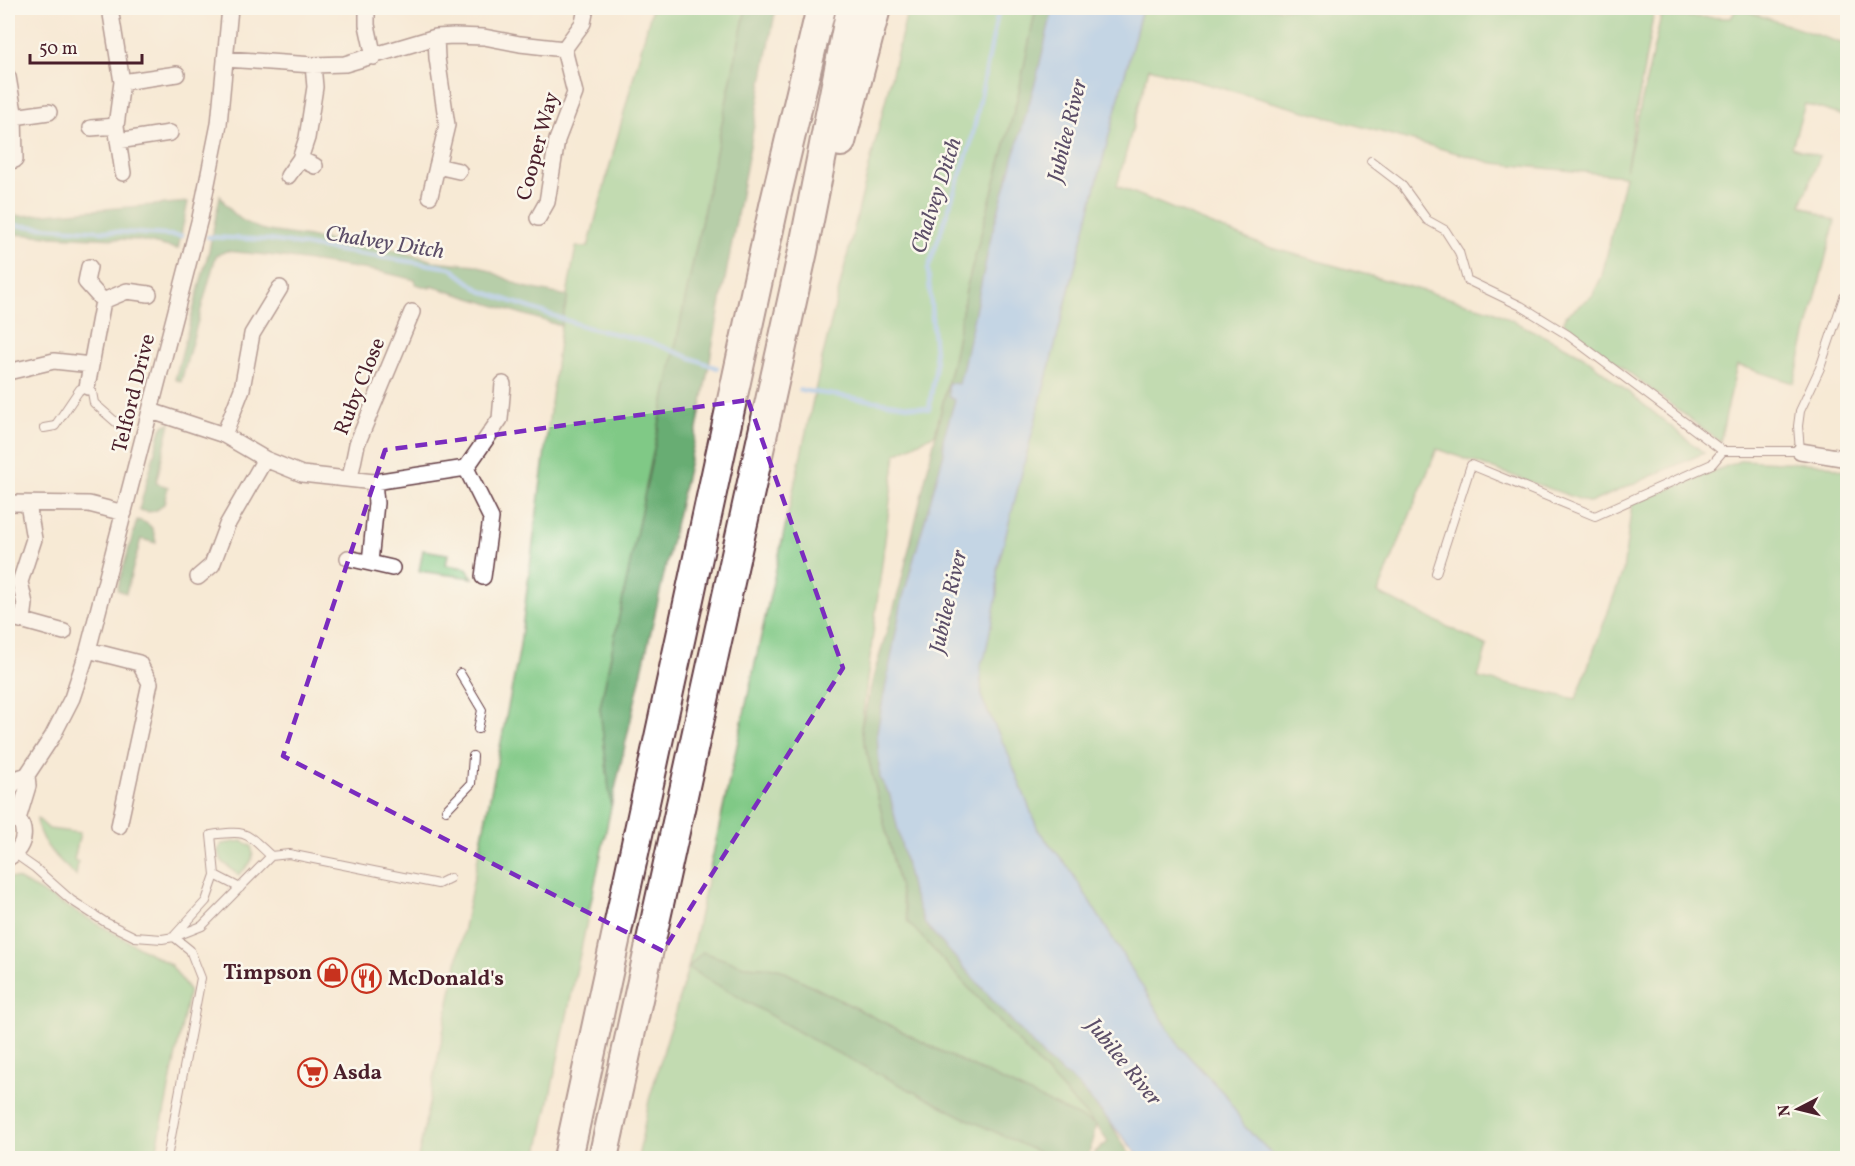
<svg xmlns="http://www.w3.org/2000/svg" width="1855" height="1166" font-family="Vollkorn,serif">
<rect width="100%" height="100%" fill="#fbf7ec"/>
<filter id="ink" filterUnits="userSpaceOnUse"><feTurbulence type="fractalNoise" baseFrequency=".0167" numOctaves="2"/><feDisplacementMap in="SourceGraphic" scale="12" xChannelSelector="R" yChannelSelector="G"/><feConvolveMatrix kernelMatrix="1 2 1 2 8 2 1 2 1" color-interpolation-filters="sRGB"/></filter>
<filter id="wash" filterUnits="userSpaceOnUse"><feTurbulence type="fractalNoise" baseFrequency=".008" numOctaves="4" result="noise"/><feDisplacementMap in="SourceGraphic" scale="24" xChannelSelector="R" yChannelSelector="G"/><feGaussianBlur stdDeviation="1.35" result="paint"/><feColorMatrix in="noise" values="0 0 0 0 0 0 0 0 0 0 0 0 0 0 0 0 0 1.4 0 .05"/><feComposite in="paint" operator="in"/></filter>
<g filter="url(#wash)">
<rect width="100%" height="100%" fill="#f7ead5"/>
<path fill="#80c986" stroke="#657458" stroke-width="1.5" d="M 652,8 L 746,8 L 600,708 L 611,807 L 537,1158 L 418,1158 L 519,652 L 561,326 L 576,247 L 588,247 Z
M 908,8 L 1036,8 L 1018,96 L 966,290 L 954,356 L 935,434 L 896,454 L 861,728 L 908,922 L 1095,1125 L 944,1053 L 777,968 L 744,966 L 702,952 L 1053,1158 L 638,1158 L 649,1100 L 688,968 L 822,359 Z
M 1142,8 L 1640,8 L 1654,11 L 1626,170 L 1661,16 L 1731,18 L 1737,8 L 1847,45 L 1847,117 L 1805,104 L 1792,147 L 1820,156 L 1801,205 L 1835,221 L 1794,383 L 1737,365 L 1720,442 L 1564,323 L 1565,316 L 1592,296 L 1602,276 L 1625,176 L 1493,163 L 1149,68 L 1117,186 L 1262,245 L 1491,310 L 1582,355 L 1704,453 L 1590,503 L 1437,449 L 1378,593 L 1487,646 L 1478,678 L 1576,699 L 1623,571 L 1632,504 L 1742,460 L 1824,464 L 1847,472 L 1847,1158 L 1274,1158 L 1271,1153 L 1244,1126 L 1228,1098 L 1179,1046 L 1069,868 L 1038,830 L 1009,756 L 982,699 L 980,665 L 985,656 L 997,595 L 997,569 Z
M 423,550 L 448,554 L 446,565 L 466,568 L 473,578 L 419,571 Z
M 37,818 L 49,829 L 80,833 L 74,860 L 78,862 L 76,876 C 60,860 37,843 37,818 Z
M 242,841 L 251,846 C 256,860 249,866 238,875 L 222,861 L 218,851 L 222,844 Z
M 8,877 L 18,879 L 171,965 L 189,990 L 155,1158 L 8,1158 Z"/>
<path fill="#68ad73" stroke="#59664f" stroke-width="1.5" d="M 746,8 L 776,8 L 697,429 L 611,807 L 600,708 Z
M 1036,8 L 1053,8 L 1037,76 L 992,233 L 963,368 L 959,384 L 948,383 L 955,400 L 943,440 L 944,453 L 902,601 L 877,732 L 880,778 L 890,795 L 912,891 L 925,924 L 1047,1060 L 1078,1085 L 1109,1121 L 1132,1158 L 1093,1158 L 1095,1152 L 1108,1142 L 1096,1125 L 1088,1158 L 1051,1158 L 963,1117 L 820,1044 L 688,968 L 702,952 L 744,966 L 777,968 L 944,1053 L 1094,1124 L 908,922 L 861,728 L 874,674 L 900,587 L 954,356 L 966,290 L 1018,96 Z
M 220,196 C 233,216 245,225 268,231 L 393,249 L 434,261 L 477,265 L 524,287 L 568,296 L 561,326 L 431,286 L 430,288 L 415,284 L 415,280 L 382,272 L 276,256 L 226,251 L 216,256 L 181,382 L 175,379 L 209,250 Z
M 188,202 L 178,249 L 138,240 L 8,234 L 8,214 L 21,216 Z
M 170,423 L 156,483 L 168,487 L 165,499 L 166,501 C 159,511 152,514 139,510 L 161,429 L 164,425 Z
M 137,520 C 151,523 154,528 156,543 L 141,539 L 126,593 L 117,590 Z"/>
<path fill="#86bcf5" stroke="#686e90" stroke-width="1.5" d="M 1053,8 L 1142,8 L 997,569 L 997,595 L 985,656 L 980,665 L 982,699 L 1009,756 L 1038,830 L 1069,868 L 1179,1046 L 1228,1098 L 1244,1126 L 1271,1153 L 1274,1158 L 1141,1158 L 1078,1085 L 1047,1060 L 925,924 L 912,891 L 890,795 L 880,778 L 877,732 L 902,601 L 944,453 L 943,440 L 955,400 L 949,397 L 948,383 L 959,384 L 963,368 L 992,233 L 1037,76 Z"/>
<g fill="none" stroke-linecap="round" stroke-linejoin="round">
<path stroke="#86bcf5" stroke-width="4.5" d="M 8,225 L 182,236
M 208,237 L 269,240 L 451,268 L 481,291 L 586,327 L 650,342 L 717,368
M 800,390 L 929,409 L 936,365 L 928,269 L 971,143 L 999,8"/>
</g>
</g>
<g filter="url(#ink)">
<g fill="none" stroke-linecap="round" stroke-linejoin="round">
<defs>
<path id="lane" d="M 1371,161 L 1401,184 L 1427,220 L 1445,230 L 1459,252 L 1467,280 L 1521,306 L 1568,335 L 1723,451 L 1800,451 L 1798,426 L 1800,411 L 1820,368 L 1844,297 L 1848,294
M 44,428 L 55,426 L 80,389 L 87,387 L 92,392 L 94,403 L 118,424
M 1436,573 L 1471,465 L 1595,516 L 1712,464 L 1723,451
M 460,673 L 482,710 L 478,729
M 446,810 L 471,784 L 473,756
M 15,854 L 35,868 L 71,900 L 105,922 L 135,937 L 162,939 L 174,937 L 202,926 L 271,856 L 289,854 L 438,884 L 450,878
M 215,875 L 240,888
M 175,935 L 206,901 L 215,875 L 211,835 C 248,830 245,832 271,856
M 167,1158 L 201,978 L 190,950 L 174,937"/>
<path id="street" d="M 110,8 L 122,82 L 116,126 L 123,173
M 367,8 L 367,25 L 374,57
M 225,59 L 313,65 L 345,64 L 436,37 L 454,36 L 484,37 L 520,44 L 564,49 L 583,23 L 586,8
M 8,77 L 14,112 L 15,160 L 8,161
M 122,82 L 177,74
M 14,117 L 49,112
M 91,128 L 116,126
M 118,141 L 170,133
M 300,159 L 315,166
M 437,166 L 459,171
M 288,176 L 300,159 L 307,138 L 315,87 L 313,65
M 430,196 L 447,125 L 437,58 L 436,37
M 538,218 L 547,202 L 557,140 L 575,93 L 564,49
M 103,301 L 127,291 L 149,294
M 8,372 L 54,361 L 91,365
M 87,387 L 103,301 L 86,282 L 89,267
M 151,411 L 224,435 L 265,459 L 302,474 L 374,482 L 466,468
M 224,435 L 242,389 L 252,334 L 280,288
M 1800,451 L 1848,459
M 350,478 L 357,444 L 412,312
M 8,503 L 89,504 L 124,513
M 348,558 L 392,568
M 370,562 L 376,503 L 374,482
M 198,577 L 212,565 L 227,525 L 265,459
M 483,577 L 491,518 L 466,468 L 500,419 L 503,384
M 10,617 L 64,632
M 23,620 L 25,604 L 20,582 L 34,539 L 28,504
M 88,650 L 139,663 L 150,683 L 119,826
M 8,791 L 18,778 L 27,775 L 52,737 L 72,698 L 88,650 L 200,218 L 219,124 L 230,8
M 8,813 C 30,821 27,848 8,858
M 18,819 L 28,786 L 27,775"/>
<path id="highway" d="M 841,142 L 876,8
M 568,1158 L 774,206 L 821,8
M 603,1158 L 803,251 L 851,8"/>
</defs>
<use href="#lane" stroke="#643d44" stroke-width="10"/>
<use href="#street" stroke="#643d44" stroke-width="18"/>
<use href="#highway" stroke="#643d44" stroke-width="32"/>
<use href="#lane" stroke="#fff" stroke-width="8"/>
<use href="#street" stroke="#fff" stroke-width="15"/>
<use href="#highway" stroke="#fff" stroke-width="28"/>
</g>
</g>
<path d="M0 0H1855V1166H0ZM 748,400 L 843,668 L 663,951 L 283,756 L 385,450 Z" fill="#f7ead5" fill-opacity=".55" fill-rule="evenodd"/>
<path fill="none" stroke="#7b2cbf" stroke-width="4.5" stroke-dasharray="12 8" stroke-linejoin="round" d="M 748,400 L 843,668 L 663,951 L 283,756 L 385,450 Z"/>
<defs>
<symbol id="shop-ring" viewBox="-11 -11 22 22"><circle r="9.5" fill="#fbf7ec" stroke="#c8321e" stroke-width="1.5"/><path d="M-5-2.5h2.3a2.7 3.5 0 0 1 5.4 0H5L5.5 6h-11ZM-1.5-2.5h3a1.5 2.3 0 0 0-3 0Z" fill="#c8321e"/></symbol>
<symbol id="restaurant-ring" viewBox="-11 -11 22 22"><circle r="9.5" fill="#fbf7ec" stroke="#c8321e" stroke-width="1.5"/><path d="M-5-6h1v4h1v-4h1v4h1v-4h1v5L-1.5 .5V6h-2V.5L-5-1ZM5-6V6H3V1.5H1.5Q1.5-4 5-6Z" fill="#c8321e"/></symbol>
<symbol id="supermarket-ring" viewBox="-11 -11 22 22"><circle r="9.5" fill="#fbf7ec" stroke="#c8321e" stroke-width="1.5"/><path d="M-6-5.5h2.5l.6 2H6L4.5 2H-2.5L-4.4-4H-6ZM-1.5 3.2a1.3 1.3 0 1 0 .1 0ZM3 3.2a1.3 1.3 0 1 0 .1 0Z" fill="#c8321e"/></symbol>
</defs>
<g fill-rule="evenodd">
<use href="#shop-ring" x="316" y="956" width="33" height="33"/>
<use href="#restaurant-ring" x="350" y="962" width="33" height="33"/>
<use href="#supermarket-ring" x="296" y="1056" width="33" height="33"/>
</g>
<g text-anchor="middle" stroke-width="5" stroke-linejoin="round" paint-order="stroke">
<g font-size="21" fill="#4a1f2b" stroke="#fbf7ec">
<text transform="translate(537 146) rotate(-75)" y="7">Cooper Way</text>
<text transform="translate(359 386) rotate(-68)" y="7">Ruby Close</text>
<text transform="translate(133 393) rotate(-76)" y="7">Telford Drive</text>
</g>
<g font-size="21" font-weight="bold" fill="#4a1f2b" stroke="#fbf7ec" text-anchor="start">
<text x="312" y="979" text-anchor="end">Timpson</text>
<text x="388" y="985">McDonald's</text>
<text x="333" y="1079">Asda</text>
</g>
<g font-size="22" font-style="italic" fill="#5c4e68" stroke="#fbf7ec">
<text transform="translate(1066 130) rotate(-76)" y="8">Jubilee River</text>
<text transform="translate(935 195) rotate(-72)" y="8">Chalvey Ditch</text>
<text transform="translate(385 241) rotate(9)" y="8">Chalvey Ditch</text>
<text transform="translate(947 601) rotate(-77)" y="8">Jubilee River</text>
<text transform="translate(1125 1061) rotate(51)" y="8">Jubilee River</text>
</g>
</g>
<rect width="1855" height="1166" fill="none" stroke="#fbf7ec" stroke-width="30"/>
<g transform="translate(1798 1109) rotate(263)" stroke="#fbf7ec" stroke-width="4.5" paint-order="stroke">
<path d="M0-4.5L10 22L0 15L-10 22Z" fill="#4a1f2b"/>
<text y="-9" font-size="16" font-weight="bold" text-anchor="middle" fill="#4a1f2b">N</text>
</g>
<path d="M30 54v9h112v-9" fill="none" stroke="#4a1f2b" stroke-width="3"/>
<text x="39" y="54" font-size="18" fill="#4a1f2b" stroke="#fbf7ec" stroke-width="4.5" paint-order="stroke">50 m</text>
</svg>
